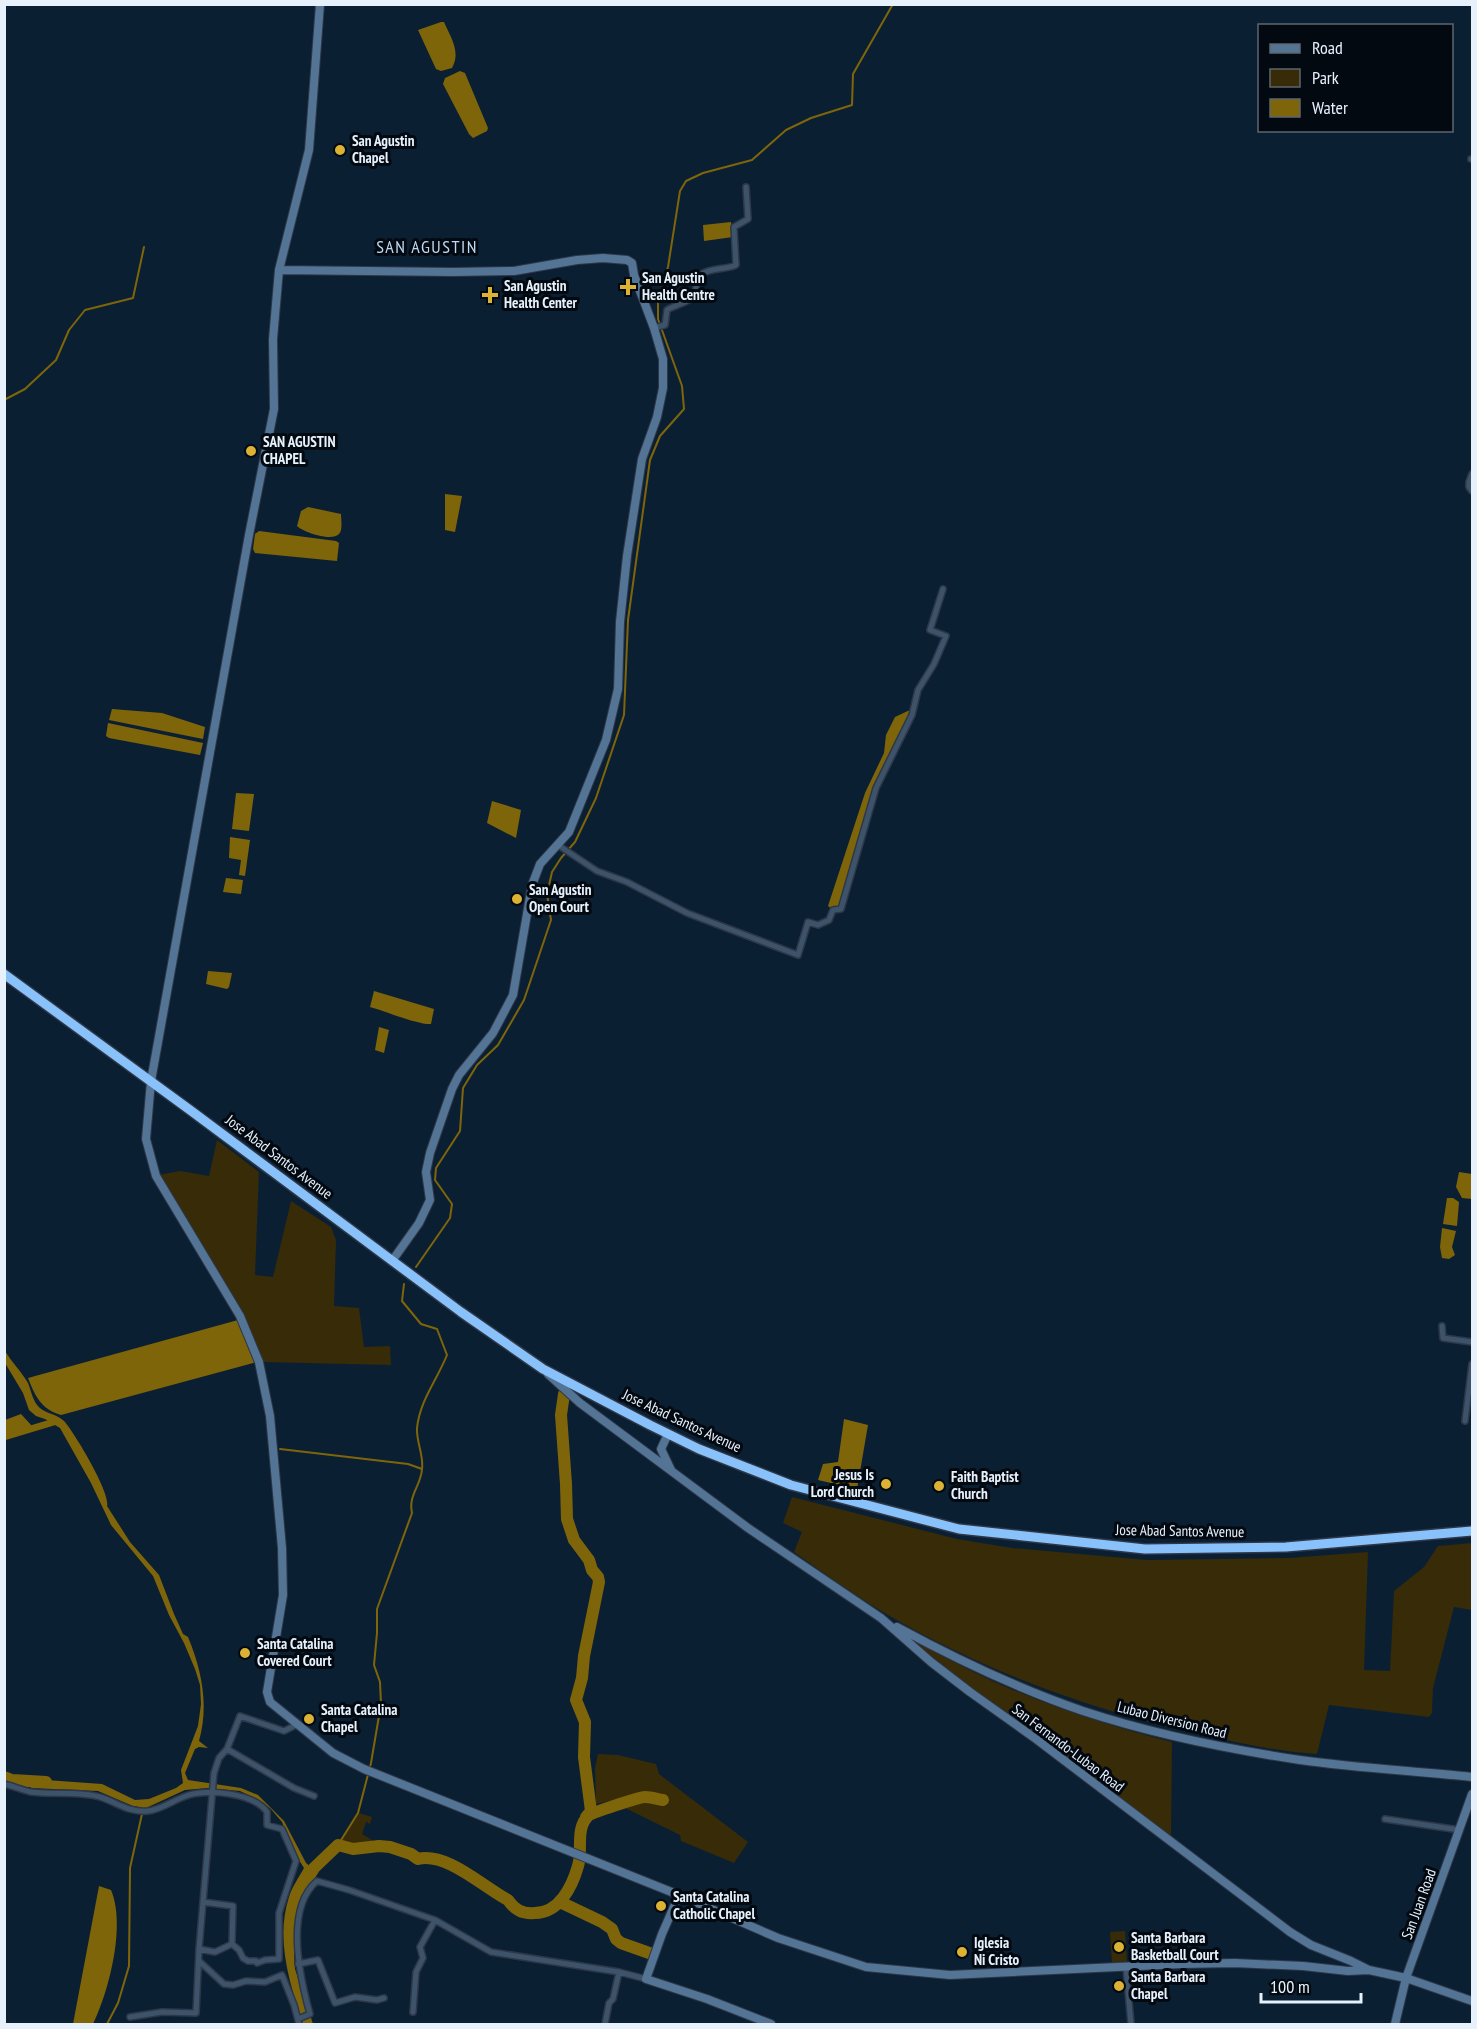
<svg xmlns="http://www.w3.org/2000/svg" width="1477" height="2029" font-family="'PT Sans Narrow',sans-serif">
<rect width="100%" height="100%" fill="#0b1f33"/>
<path fill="#372b08" d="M 217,1140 L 259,1172 L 255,1275 L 273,1277 L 291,1201 L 331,1227 L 336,1240 L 334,1306 L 359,1308 L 364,1347 L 390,1346 L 391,1365 L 262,1362 L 244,1315 L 158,1175 L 180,1171 L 209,1176 Z
M 792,1497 L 957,1539 L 1012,1548 L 1147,1560 L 1289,1558 L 1368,1552 L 1364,1670 L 1390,1671 L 1394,1591 L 1424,1567 L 1438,1546 L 1472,1543 L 1472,1610 L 1454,1607 L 1433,1688 L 1432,1713 L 1429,1717 L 1329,1705 L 1317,1754 C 1277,1752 1236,1742 1197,1734 C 1089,1709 984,1671 888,1615 C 856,1596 825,1574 794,1552 L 802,1532 L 783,1523 Z
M 917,1641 C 991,1687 1087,1721 1172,1742 L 1171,1837 L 914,1645 Z
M 598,1754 L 618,1755 L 656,1764 L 659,1774 L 748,1842 L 734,1863 L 681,1841 L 680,1835 L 623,1807 L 645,1803 L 667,1806 L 668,1798 L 645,1793 L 596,1804 L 595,1768 Z
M 359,1813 L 372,1817 L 370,1824 L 366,1822 L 362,1834 L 378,1844 L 353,1848 L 339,1845 Z
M 1125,1931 L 1127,1962 L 1112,1963 L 1110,1932 Z"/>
<path fill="#7f650a" d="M 441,22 L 444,22 C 451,38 461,52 452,68 L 441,71 L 436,69 L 418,30 Z
M 460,71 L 465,73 L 488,128 L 487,131 L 473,138 L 469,134 L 443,84 L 445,78 Z
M 731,222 L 733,237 L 704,241 L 703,225 Z
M 445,494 L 462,496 L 455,532 L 445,530 Z
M 308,507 L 341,514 C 341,520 343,530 339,534 C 332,542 303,532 297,526 L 301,511 Z
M 259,531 L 336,541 L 339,543 L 337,561 L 255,553 L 253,549 L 255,534 Z
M 112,709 L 162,713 L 205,727 L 203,739 L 109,720 Z
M 912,709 L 874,787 L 840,907 L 832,909 L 828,906 L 865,793 L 884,753 L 886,735 L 895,717 Z
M 108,723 L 203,743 L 200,755 L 109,738 L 106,736 Z
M 236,793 L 254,794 L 249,831 L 232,829 Z
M 492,801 L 521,810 L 516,838 L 487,823 Z
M 230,837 L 250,840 L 245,876 L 239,875 L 241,860 L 229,858 Z
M 226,878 L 243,880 L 241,894 L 223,892 Z
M 208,971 L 232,973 L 229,987 L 227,989 L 206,984 Z
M 374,991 L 434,1009 L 431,1024 C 418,1025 385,1011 370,1007 Z
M 379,1027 L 389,1030 L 384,1053 L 375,1050 Z
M 1459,1172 L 1472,1174 L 1472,1199 L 1462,1198 L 1456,1187 Z
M 1447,1198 L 1453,1198 L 1459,1202 L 1457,1226 L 1443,1224 Z
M 1442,1228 L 1456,1231 L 1452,1247 L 1455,1255 L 1449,1259 L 1442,1258 L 1440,1247 Z
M 238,1320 L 257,1362 L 61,1415 C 41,1409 35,1396 28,1378 Z
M 4,1349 C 11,1362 22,1372 28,1383 C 31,1390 32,1398 37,1405 C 44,1414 56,1413 64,1421 C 74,1432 111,1493 107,1506 L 130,1542 L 159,1575 L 174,1614 L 183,1634 L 188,1637 C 202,1671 209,1705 199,1741 L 208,1748 L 199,1747 L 195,1749 L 185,1773 L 188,1780 L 241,1788 L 258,1795 L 284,1821 L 306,1863 L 312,1868 L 303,1901 L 298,1910 L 294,1955 L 295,1969 L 313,2024 L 303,2024 C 290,1984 275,1940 289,1897 C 292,1887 299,1877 304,1868 L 294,1852 L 282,1822 L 270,1808 L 257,1799 L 240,1791 L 207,1788 L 185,1790 L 146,1808 L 133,1806 L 98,1791 L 31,1788 L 32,1779 L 102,1784 L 135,1800 L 149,1799 L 176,1788 L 183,1783 L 181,1770 L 198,1726 L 201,1704 L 200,1685 L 195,1669 L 184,1643 L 169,1615 L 153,1576 L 111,1525 L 91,1483 L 60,1428 L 45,1419 L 36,1416 L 29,1410 L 23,1393 L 5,1363 Z
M 21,1414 L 32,1426 L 5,1434 L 5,1420 Z
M 844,1419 L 868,1425 L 857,1489 L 818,1480 L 823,1464 L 838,1462 Z
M 99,1886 L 111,1890 C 126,1925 109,1991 93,2024 L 73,2024 Z"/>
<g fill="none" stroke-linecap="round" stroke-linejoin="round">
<path stroke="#7f650a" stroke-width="2" d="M 4,400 L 25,389 L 56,360 L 69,330 L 85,310 L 133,298 L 144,247
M 416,1267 L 450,1218 L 452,1204 L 435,1180 L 436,1168 L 460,1131 L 463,1088 L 477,1065 L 498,1045 L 524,1000 L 551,920 L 547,894 L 552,872 L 561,858 L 575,842 L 596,798 L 624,715 L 628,620 L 650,460 L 660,436 L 684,409 L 682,386 L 658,319 L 658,299 L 668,267 L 680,191 L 686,181 L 703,173 L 752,160 L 786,130 L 811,118 L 852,105 L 853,74 L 893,4
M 280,1449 L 408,1464 L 422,1469
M 338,1845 L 358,1813 L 371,1763 L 381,1704 L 380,1682 L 374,1665 L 377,1633 L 377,1609 L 412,1513 C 408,1495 421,1486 422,1469 C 424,1456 416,1441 417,1428 C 420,1400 437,1380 447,1355 L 437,1329 L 421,1324 L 402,1301 L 404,1284
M 107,2024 L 118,2003 L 129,1966 L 130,1868 L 144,1805"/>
<path stroke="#7f650a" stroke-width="7" d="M 4,1437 L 57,1421"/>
<path stroke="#7f650a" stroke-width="12" d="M 564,1394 L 561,1415 L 566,1484 L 567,1519 L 574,1540 L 589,1560 L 592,1570 L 598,1577 L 599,1582 L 584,1656 L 582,1678 L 576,1700 L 585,1722 L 584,1757 L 591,1811 L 586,1817
M 4,1777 L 12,1780 L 46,1782
M 303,1886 L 314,1868 L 338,1845 L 353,1849 L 379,1846 L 390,1847 L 411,1854 L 418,1859 C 447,1852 483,1887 508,1900 C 515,1910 522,1914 535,1913 C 559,1913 572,1887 578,1866 C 583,1851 575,1829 588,1816 C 591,1813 639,1797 645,1797 C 651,1797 657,1799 663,1800
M 560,1902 L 602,1922 L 612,1929 L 616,1939 L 621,1943 L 652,1954"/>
<defs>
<path id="street" d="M 1471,159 L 1472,159
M 654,328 L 665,325 L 667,310 C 675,305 687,303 693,297 C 699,291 693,280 700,275 C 711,267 726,270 736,265 L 734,227 L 748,219 L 746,187
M 1472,474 L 1469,482 L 1469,487 L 1472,491
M 558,845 L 597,871 L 627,882 L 687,913 L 798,955 L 808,922 L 818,925 L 829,920 L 833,910 L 841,909 L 876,788 L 912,715 L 918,690 L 934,664 L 946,636 L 930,630 L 943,589
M 1442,1326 L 1443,1338 L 1472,1342
M 1465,1421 L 1472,1364
M 227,1749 L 294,1788 L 314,1796
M 4,1784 C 13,1786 22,1790 31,1792 C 53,1795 78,1791 100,1797 C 116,1802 129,1813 148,1811 C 160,1810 174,1800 186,1796 C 206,1788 254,1793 267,1812 L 267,1825 L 282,1829 L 296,1861 L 279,1913 L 279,1959 L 265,1960 L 257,1963 L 256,1961 L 248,1961 L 243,1958 L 239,1950 L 232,1944
M 1385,1819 L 1460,1830
M 199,1949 L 215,1952 L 232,1944 L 233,1906 L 203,1902
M 199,1961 L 224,1984 L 233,1985 L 246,1981 L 265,1982 L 282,1975 L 294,2005 L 299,2024
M 298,1964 L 318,1960 L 335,2003 L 355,1997 L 377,2000 L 384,1998
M 1126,1968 L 1131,2024
M 413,2012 L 416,1972 L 423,1958 L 420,1947 L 435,1920
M 130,2017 L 162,2012 L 196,2013 L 199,1949 L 214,1773 L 219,1758 L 227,1749 L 240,1716 L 284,1731 L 296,1725
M 298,2019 L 310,2014 C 300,1978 284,1909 317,1881 L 349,1890 L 435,1920 L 491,1952 L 619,1972 L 646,1979
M 605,2024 L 609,2003 L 613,1999 L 619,1972"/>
<path id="secondary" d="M 320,4 L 309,150 L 279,270 L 273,339 L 274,409 L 249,535 L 151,1081 L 146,1139 L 156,1176 L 240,1316 L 259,1362 L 270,1416 L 282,1548 L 283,1595 L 267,1692 L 270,1702 L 333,1753 L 364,1769 L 679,1895 L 778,1938 L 866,1967 L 950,1975 L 1181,1964 L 1235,1963 L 1303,1966 L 1348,1971 L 1369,1970
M 279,270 L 453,272 L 514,271 L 577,260 L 603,258 L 627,260 L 632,263 L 634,275 L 654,328 L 663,359 L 663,388 L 657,417 L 642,459 L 627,556 L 620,622 L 618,689 L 606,740 L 569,832 L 540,864 L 532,885 L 513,995 L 493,1033 L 459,1075 L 452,1089 L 430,1153 L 426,1172 L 430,1200 L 419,1223 L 392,1261
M 548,1374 L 580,1403 L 748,1528 L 881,1618 L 931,1662 L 970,1692 L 1036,1739 L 1290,1932 L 1311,1945 L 1351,1961 L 1369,1970 L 1406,1978 L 1472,2001
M 668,1434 L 661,1449 L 671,1470
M 897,1627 C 956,1659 1019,1689 1083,1711 C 1153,1734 1227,1749 1300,1760 C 1357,1768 1415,1771 1472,1777
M 679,1895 L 662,1934 L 646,1979 L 707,1999 L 771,2024
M 1395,2024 L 1406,1978 L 1472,1794"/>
<path id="highway" d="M 4,974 L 190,1110 L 461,1312 L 543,1369 L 650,1425 L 699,1449 L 791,1485 L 959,1529 L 1145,1549 L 1286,1547 L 1472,1531"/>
</defs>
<use href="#street" stroke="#2e3747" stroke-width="8"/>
<use href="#secondary" stroke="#2e3747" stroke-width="10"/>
<use href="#highway" stroke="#2e3747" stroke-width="12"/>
<use href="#street" stroke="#3d536a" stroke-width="5"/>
<use href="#secondary" stroke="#547495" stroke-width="8"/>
<use href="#highway" stroke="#89c1fa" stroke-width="9"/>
</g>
<g fill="#dbb233" stroke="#030911" stroke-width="2">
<circle cx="340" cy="150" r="6"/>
<path d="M625 278h6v6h6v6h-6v6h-6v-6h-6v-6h6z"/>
<path d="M487 286h6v6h6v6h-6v6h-6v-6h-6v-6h6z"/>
<circle cx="251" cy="451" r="6"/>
<circle cx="517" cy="899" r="6"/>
<circle cx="886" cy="1484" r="6"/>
<circle cx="939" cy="1486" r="6"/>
<circle cx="245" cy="1653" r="6"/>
<circle cx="309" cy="1719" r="6"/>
<circle cx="661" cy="1906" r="6"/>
<circle cx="1119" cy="1947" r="6"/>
<circle cx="962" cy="1952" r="6"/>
<circle cx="1119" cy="1986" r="6"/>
</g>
<g text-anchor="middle" stroke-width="6" stroke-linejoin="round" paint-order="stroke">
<g font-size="15" font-weight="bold" fill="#e7f1fc" stroke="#030911" text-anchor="start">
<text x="352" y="146">San Agustin<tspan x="352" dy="17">Chapel</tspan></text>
<text x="642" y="283">San Agustin<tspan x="642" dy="17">Health Centre</tspan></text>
<text x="504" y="291">San Agustin<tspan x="504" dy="17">Health Center</tspan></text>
<text x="263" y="447">SAN AGUSTIN<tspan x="263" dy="17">CHAPEL</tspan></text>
<text x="529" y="895">San Agustin<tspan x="529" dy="17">Open Court</tspan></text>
<text x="874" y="1480" text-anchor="end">Jesus Is<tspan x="874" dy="17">Lord Church</tspan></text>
<text x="951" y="1482">Faith Baptist<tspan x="951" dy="17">Church</tspan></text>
<text x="257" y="1649">Santa Catalina<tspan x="257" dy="17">Covered Court</tspan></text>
<text x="321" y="1715">Santa Catalina<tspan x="321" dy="17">Chapel</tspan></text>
<text x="673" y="1902">Santa Catalina<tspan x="673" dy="17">Catholic Chapel</tspan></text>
<text x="1131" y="1943">Santa Barbara<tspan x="1131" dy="17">Basketball Court</tspan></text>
<text x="974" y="1948">Iglesia<tspan x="974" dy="17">Ni Cristo</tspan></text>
<text x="1131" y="1982">Santa Barbara<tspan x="1131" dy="17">Chapel</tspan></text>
</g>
<g font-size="15" fill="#e7f1fc" stroke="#030911">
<text transform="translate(279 1157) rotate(37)" y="5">Jose Abad Santos Avenue</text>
<text transform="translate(682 1421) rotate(25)" y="5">Jose Abad Santos Avenue</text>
<text transform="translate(1180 1531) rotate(1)" y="5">Jose Abad Santos Avenue</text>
<text transform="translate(1172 1720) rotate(14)" y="5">Lubao Diversion Road</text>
<text transform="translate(1068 1748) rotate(37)" y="5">San Fernando-Lubao Road</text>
<text transform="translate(1419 1904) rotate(-70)" y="5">San Juan Road</text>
</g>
<g font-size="18" letter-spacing="1.5" fill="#bfd9f4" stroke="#030911">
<text x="427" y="253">SAN AGUSTIN</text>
</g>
</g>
<rect width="1477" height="2029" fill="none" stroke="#e7f1fc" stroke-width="12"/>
<rect x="1258" y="24" width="195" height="108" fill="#030911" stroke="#5e666f" stroke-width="1.5"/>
<rect x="1270" y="44" width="30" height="9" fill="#547495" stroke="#5e666f" stroke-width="1.5"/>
<text x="1312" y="54" font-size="18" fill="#e7f1fc">Road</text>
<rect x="1270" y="69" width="30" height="18" fill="#372b08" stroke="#5e666f" stroke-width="1.5"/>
<text x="1312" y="84" font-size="18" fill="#e7f1fc">Park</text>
<rect x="1270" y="99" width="30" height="18" fill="#7f650a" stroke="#5e666f" stroke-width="1.5"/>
<text x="1312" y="114" font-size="18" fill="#e7f1fc">Water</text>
<path d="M1261 1993v9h100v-9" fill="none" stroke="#e7f1fc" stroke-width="3"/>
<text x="1270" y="1993" font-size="18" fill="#e7f1fc" stroke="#030911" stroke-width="4.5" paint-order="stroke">100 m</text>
</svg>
